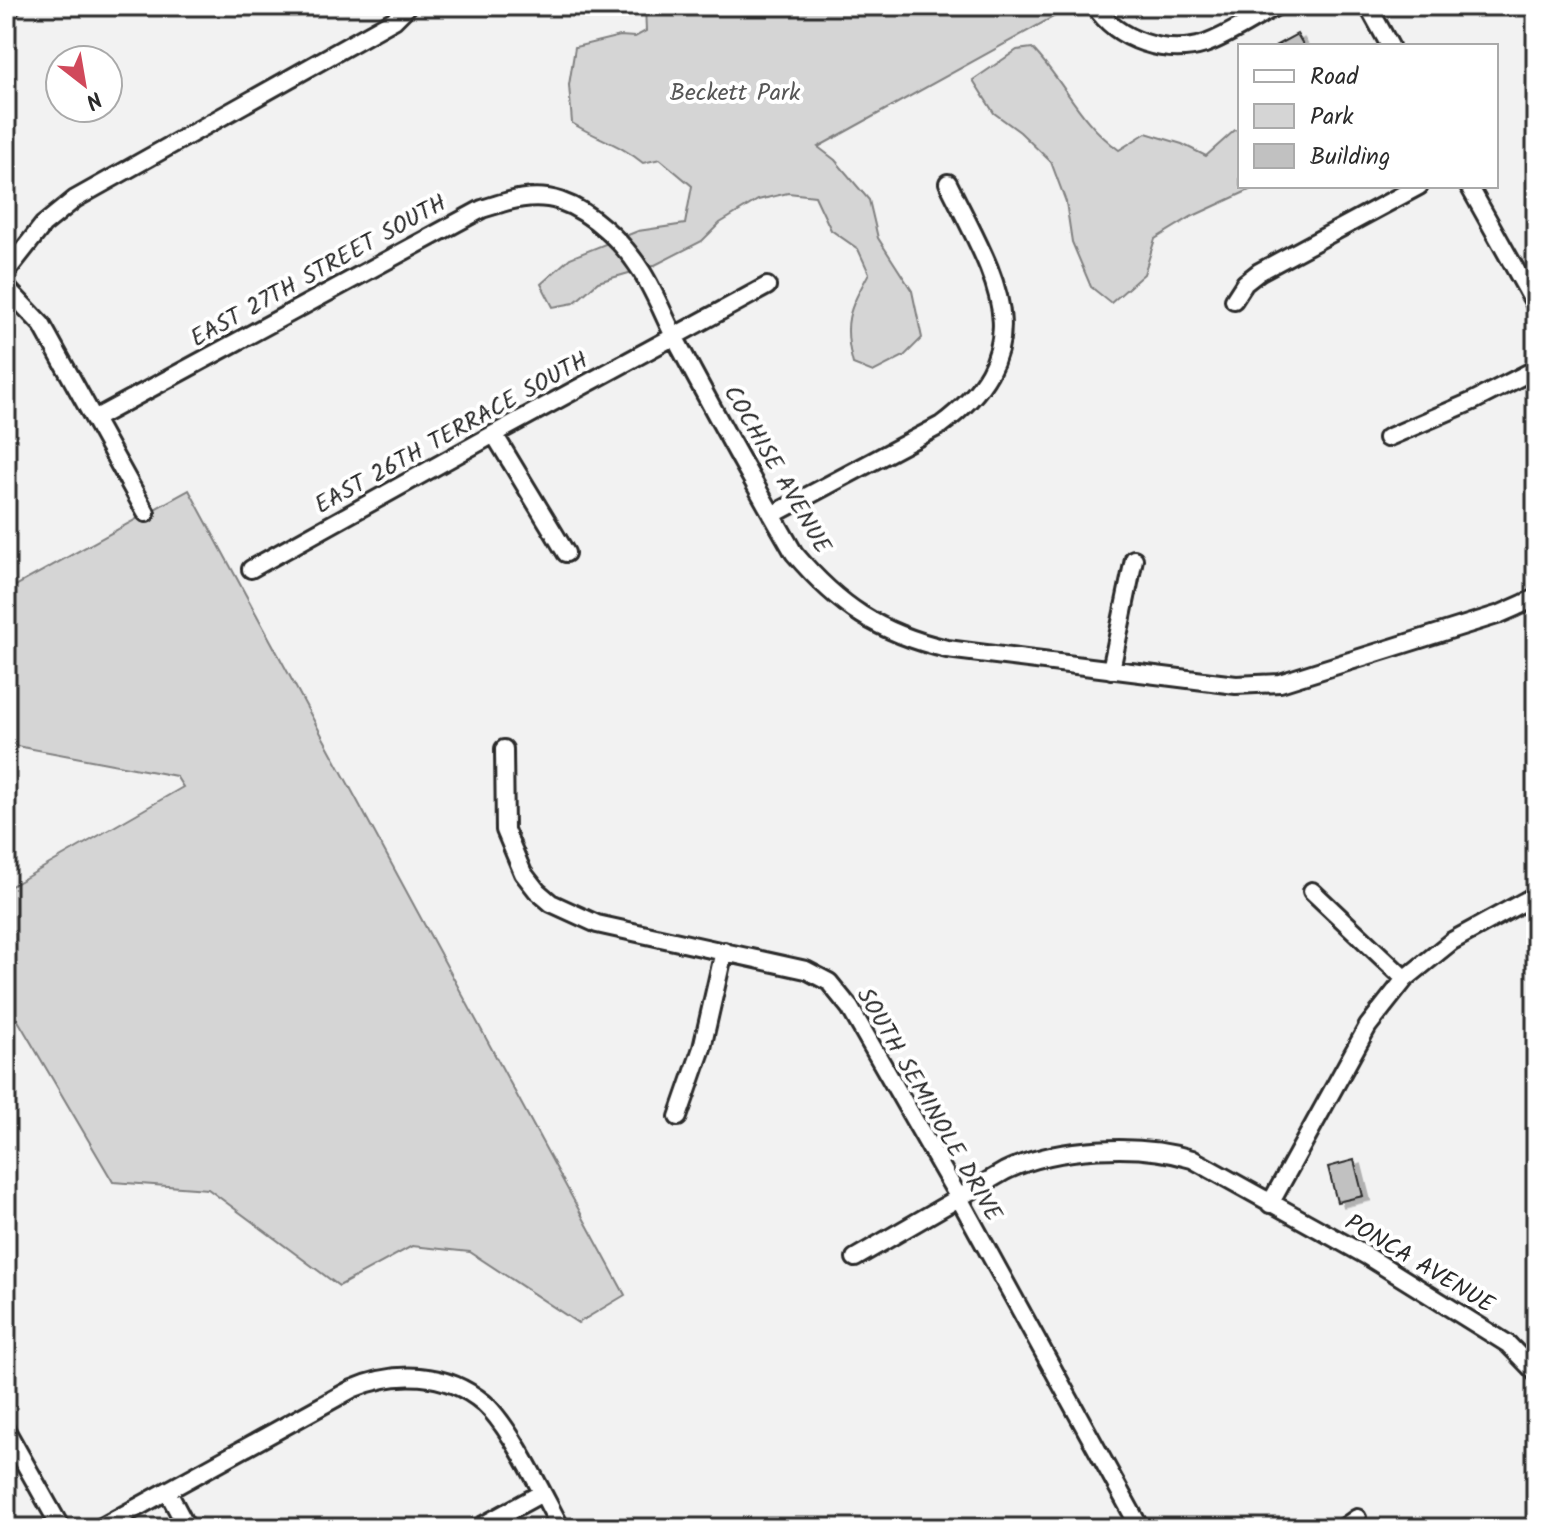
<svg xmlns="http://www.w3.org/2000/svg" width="1542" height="1534" font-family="Kalam,sans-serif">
<defs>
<filter id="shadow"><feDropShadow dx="7" dy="4.5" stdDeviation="0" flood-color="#0004"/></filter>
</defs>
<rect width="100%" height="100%" fill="#f2f2f2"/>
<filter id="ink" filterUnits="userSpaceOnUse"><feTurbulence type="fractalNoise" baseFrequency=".0125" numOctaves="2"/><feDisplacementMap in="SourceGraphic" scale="16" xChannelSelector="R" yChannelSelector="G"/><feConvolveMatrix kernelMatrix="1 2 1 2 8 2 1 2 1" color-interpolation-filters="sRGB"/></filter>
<g filter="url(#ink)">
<path fill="#d5d5d5" stroke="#808080" stroke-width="2" d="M 645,6 L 1073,6 L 818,147 L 835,160 L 869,200 L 878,238 L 912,291 L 922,338 L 904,356 L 873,372 L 853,364 C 842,322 849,310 869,273 L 858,249 L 831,230 L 815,196 L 788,193 L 758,200 L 720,223 L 702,241 L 653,266 L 598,282 L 574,303 L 553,307 L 541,284 L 570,258 L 638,231 L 685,224 L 692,186 L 660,159 L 643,163 C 622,145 596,138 572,123 L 569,85 L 575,47 L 620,36 L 635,37 L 646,31 Z
M 1032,48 C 1065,82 1078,121 1119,150 L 1146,133 L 1182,144 L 1206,156 L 1235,130 L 1240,131 L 1240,186 L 1258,186 L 1191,217 L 1155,239 L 1144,274 L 1111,303 L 1091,287 L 1072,242 L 1066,202 L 1051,162 L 1020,132 L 994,113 L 973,80 L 1017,50 Z
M 189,490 L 625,1295 L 578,1323 L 470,1252 L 412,1246 L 339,1286 L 208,1189 L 113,1182 L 6,1000 L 6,889 L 183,787 L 176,776 L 6,744 L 6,591 Z"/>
<path fill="#c1c1c1" stroke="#2b2b2b" stroke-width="2" filter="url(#shadow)" d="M 1297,34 L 1304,46 L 1275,46 Z
M 1354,1160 L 1363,1196 L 1337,1202 L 1328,1167 Z"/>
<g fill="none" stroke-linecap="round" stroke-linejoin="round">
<defs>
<path id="street" d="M 1095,6 C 1117,41 1167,56 1205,44 C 1230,35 1254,18 1277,6
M 1368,6 L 1390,46
M 6,9 L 12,6
M 1469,186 L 1536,306
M 6,272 L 43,225 L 75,199 L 394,20 L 408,6
M 6,287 L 42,325 L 146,513
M 1234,300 L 1245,283 L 1259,272 L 1419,186
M 94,419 L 482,209 C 507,201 533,192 560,201 C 592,212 624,243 642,272 C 655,293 664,316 675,338 C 713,410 753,482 794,553 C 839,606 879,633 947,649 L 1236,685 L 1280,683 L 1500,614 L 1536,598
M 494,434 L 566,553
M 1387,438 L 1473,401 L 1536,369
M 772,515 L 941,425 C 1045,347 994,277 948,183
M 251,569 L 494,434 L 767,286
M 1111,670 L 1134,559
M 504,749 L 505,830 L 523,873 L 537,891 L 551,903 L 597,924 L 806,970 L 829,982 L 850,1008 L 959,1198 L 1140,1528
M 1312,891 L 1405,979
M 678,1117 L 702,1048 L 724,951
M 1270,1204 L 1368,1026 L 1405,979 L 1452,941 L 1536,895
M 855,1258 L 1005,1171 C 1056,1147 1138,1142 1192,1159 L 1367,1256 L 1508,1344 L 1536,1373
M 6,1430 L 61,1528
M 168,1492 L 187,1528
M 100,1528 L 352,1389 C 395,1370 446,1371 484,1403 C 511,1427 543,1495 561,1528
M 478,1528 L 542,1493
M 1343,1528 L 1357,1518"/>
</defs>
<use href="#street" stroke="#2b2b2b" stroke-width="22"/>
<use href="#street" stroke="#fff" stroke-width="16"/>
</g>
</g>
<g text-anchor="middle" stroke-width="8" stroke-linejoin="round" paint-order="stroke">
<g font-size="24" fill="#565656" stroke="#fff">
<text x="735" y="100">Beckett Park</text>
</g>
<g font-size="24" fill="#2b2b2b" stroke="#fff">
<text transform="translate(318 270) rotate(-29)" y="8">EAST 27TH STREET SOUTH</text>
<text transform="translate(451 432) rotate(-29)" y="8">EAST 26TH TERRACE SOUTH</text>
<text transform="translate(778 469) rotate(60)" y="8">COCHISE AVENUE</text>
<text transform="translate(930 1104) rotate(60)" y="8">SOUTH SEMINOLE DRIVE</text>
<text transform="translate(1420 1263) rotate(31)" y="8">PONCA AVENUE</text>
</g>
</g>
<rect width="1542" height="1534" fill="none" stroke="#fff" stroke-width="32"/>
<rect x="16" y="16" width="1510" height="1502" fill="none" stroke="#2b2b2b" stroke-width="3" filter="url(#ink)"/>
<rect x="1238" y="44" width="260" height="144" fill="#ffffff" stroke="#aaaaaa" stroke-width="2"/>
<rect x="1254" y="70" width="40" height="12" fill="#ffffff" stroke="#aaaaaa" stroke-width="2"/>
<text x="1310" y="84" font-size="24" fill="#2b2b2b">Road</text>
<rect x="1254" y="104" width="40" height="24" fill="#d5d5d5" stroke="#aaaaaa" stroke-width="2"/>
<text x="1310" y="124" font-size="24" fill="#2b2b2b">Park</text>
<rect x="1254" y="144" width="40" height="24" fill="#c1c1c1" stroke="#aaaaaa" stroke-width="2"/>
<text x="1310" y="164" font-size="24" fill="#2b2b2b">Building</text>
<g transform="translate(84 84) rotate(149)"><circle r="38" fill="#ffffff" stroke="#aaaaaa" stroke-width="2"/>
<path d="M0-6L14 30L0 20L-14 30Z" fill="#d1495b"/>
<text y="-12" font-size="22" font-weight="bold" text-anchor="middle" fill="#2b2b2b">N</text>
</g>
</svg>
